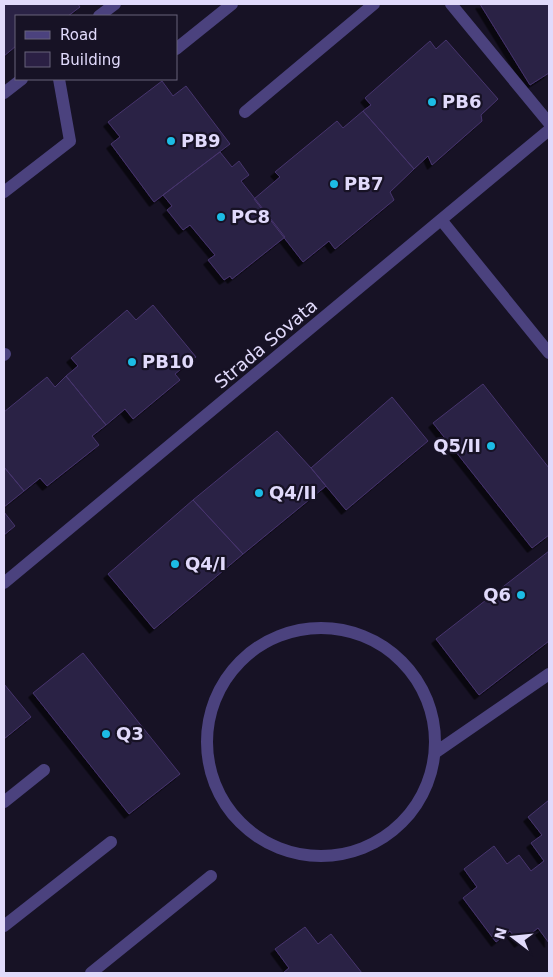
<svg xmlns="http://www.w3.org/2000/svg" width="553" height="977" font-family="'DejaVu Sans',sans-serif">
<defs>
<filter id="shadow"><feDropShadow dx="-4.5" dy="4.5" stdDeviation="0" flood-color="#0009"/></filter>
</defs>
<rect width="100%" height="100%" fill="#171225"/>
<path fill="#2b2044" stroke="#46356d" filter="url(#shadow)" d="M 4,4 L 78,4 L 80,7 L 68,16 L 16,16 L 16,46 L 4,56 Z
M 480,4 L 549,4 L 549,73 L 530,85 Z
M 446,40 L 498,99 L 481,115 L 482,121 L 432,165 L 428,156 L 414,169 L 363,111 L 371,105 L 365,98 L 430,41 L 436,49 Z
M 162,81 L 173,96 L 186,86 L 230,144 L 154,202 L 111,144 L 120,137 L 108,122 Z
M 363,111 L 414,169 L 390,192 L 394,200 L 335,249 L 329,241 L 303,262 L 254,199 L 280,177 L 275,172 L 337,121 L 343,128 Z
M 220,152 L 232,167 L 239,161 L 249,175 L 241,181 L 285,237 L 232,279 L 230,276 L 224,280 L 208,260 L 215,255 L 190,225 L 183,230 L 167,210 L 172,206 L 163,195 Z
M 153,305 L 196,357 L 175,374 L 180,380 L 133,419 L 125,409 L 106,425 L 66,376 L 78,366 L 71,358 L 127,310 L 136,320 Z
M 66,376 L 106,425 L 92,436 L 99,445 L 47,486 L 40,478 L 24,491 L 4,467 L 4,412 L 47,377 L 55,387 Z
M 483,384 L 549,468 L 549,535 L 532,548 L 433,423 Z
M 392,397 L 428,441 L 346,510 L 311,468 Z
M 277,431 L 311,468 L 326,486 L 243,554 L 193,500 Z
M 4,467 L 24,491 L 4,507 Z
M 193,500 L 243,554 L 154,629 L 108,574 Z
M 4,512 L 15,526 L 4,535 Z
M 549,551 L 549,641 L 479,695 L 436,639 Z
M 83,653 L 180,774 L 129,814 L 33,693 Z
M 4,684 L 31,717 L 4,739 Z
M 549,800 L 549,943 L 538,928 L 519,943 L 510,931 L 496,942 L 463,898 L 477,887 L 464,869 L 494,846 L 507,864 L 519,855 L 531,871 L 544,861 L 531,843 L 542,835 L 528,817 Z
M 305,927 L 318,944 L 331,934 L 362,973 L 283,973 L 289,968 L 275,949 Z"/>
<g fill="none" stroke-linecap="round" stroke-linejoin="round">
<path stroke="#4b427e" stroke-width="12" d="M 451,4 L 549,123
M 99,16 L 115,4
M 176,49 L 232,4
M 4,93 L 22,79
M 245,112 L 374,4
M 4,192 L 70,141 L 59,79
M 442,221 L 549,353
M 4,355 L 5,354
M 4,583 L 549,130
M207 742a114 114 0 1 1 228 0a114 114 0 1 1-228 0Z
M 436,752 L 549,674
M 4,802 L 44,770
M 4,926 L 111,842
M 91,973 L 211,876"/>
</g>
<g fill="#1cbce5" stroke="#171225" stroke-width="2">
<circle cx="432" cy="102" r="5"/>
<circle cx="171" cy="141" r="5"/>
<circle cx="334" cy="184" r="5"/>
<circle cx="221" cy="217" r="5"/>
<circle cx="132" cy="362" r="5"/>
<circle cx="491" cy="446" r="5"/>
<circle cx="259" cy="493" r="5"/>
<circle cx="175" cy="564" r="5"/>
<circle cx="521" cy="595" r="5"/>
<circle cx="106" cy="734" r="5"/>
</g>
<g text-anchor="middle" stroke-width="4.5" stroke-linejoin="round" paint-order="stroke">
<g font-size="18" font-weight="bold" fill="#e1dafb" stroke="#171225" text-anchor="start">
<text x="442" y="108">PB6</text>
<text x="181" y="147">PB9</text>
<text x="344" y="190">PB7</text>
<text x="231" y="223">PC8</text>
<text x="142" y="368">PB10</text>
<text x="481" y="452" text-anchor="end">Q5/II</text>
<text x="269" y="499">Q4/II</text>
<text x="185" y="570">Q4/I</text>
<text x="511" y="601" text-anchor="end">Q6</text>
<text x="116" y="740">Q3</text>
</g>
<g font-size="18" fill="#e1dafb" stroke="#171225">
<text transform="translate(266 344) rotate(-40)" y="6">Strada Sovata</text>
</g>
</g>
<rect width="553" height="977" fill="none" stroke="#e1dafb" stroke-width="10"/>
<rect x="15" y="15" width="162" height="65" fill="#171225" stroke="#68627b"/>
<rect x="25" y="31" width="25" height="8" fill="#4b427e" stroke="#68627b"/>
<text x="60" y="40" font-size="15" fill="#e1dafb">Road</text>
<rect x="25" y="52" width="25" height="15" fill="#2b2044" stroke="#68627b"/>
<text x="60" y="65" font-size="15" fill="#e1dafb">Building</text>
<g transform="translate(513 937) rotate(286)" stroke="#171225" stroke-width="4" paint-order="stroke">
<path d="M0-4L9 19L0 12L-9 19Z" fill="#e1dafb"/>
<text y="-8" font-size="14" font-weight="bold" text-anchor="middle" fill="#e1dafb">N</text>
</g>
</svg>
